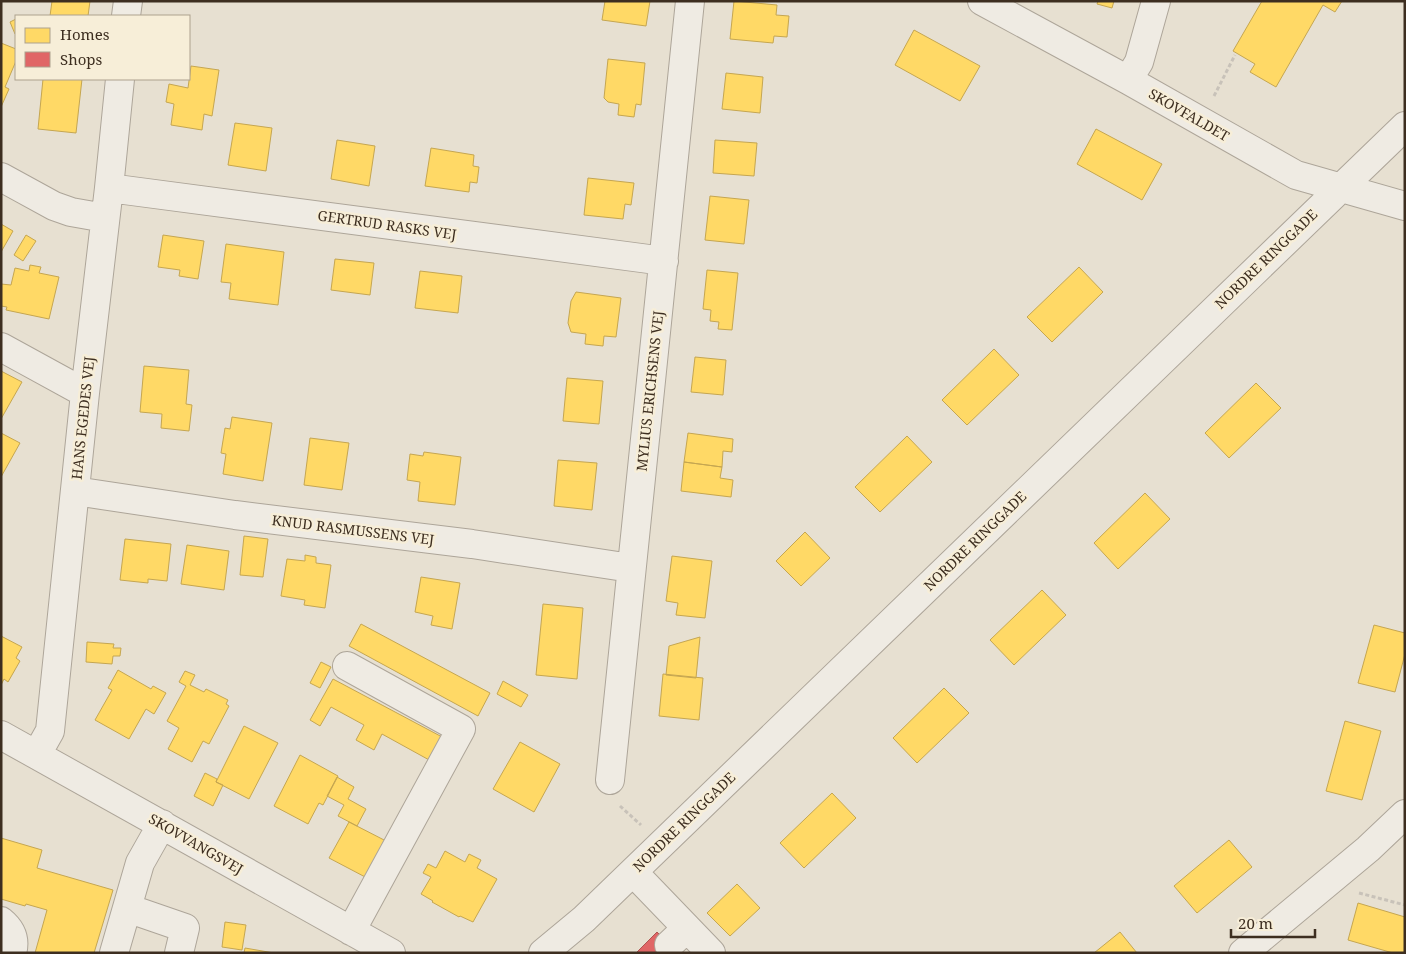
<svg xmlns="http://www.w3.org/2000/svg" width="1406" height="954" font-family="'Noto Serif',serif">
<rect width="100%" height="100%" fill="#e7e0d1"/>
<path fill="#ffd966" stroke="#c5a651" d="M 52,1 L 90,1 L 88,16 L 50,16 Z
M 605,1 L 650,1 L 646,26 L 602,20 Z
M 734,1 L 777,5 L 776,15 L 789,16 L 787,37 L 774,36 L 773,43 L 730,39 Z
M 1098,1 L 1114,1 L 1112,8 L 1097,4 Z
M 1262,1 L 1342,1 L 1335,12 L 1323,5 L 1276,87 L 1250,72 L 1255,64 L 1233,51 Z
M 16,19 L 16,33 L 15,34 L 10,22 Z
M 914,30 L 980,66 L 960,101 L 895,65 Z
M 1,43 L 16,49 L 16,61 L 5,87 L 9,89 L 1,107 Z
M 608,59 L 645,63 L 641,105 L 636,104 L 634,117 L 618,115 L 619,104 L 608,102 L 604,98 Z
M 191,66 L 219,70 L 212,116 L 204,114 L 202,130 L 171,125 L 174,104 L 166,102 L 169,84 L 188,88 Z
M 726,73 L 763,77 L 760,113 L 722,109 Z
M 43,79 L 82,79 L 76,133 L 38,129 Z
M 235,123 L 272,128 L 266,171 L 228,165 Z
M 1096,129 L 1162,164 L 1142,200 L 1077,164 Z
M 337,140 L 375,146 L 369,186 L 331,179 Z
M 715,140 L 757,143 L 754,176 L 713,173 Z
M 431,148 L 474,155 L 473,166 L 479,167 L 477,183 L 470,182 L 469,192 L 425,186 Z
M 588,178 L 634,183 L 631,205 L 625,204 L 623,219 L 584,215 Z
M 710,196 L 749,200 L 744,244 L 705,240 Z
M 1,224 L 13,231 L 1,252 Z
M 26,235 L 36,241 L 23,261 L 14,255 Z
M 163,235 L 204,241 L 198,279 L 179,276 L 180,270 L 158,267 Z
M 226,244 L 284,252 L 278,305 L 229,299 L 231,283 L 221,282 Z
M 335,259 L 374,263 L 370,295 L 331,290 Z
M 30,265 L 41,267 L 39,273 L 59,277 L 49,319 L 6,310 L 7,307 L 1,306 L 1,284 L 11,285 L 15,268 L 29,271 Z
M 1079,267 L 1103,292 L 1052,342 L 1027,317 Z
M 707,270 L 738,273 L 732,330 L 718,329 L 719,322 L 710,321 L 711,310 L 703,309 Z
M 420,271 L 462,276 L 458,313 L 415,308 Z
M 576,292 L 621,298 L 616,337 L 604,336 L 603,346 L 585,344 L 586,334 L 571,332 L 568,323 L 571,301 Z
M 994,349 L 1019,375 L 967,425 L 942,400 Z
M 695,357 L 726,360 L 723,395 L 691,392 Z
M 144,366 L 189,370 L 186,404 L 192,405 L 189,431 L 161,428 L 162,414 L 140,412 Z
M 1,371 L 22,382 L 1,419 Z
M 567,378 L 603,381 L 599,424 L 563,421 Z
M 1256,383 L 1281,408 L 1229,458 L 1205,433 Z
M 232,417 L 272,423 L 263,481 L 223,474 L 226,454 L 221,453 L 225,428 L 230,429 Z
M 1,433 L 20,443 L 1,477 Z
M 688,433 L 733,439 L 732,452 L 723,451 L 722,467 L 684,462 Z
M 907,436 L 932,462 L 880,512 L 855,487 Z
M 310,438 L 349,443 L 342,490 L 304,485 Z
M 424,452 L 461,457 L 455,505 L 418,501 L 420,482 L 407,480 L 410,454 L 423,456 Z
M 558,460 L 597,463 L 592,510 L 554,506 Z
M 684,462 L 722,467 L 720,478 L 733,480 L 731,497 L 681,491 Z
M 1145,493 L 1170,519 L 1118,569 L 1094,543 Z
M 805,532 L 830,558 L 801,586 L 776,561 Z
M 244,536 L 268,539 L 263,577 L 240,575 Z
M 125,539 L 171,544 L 167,581 L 148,579 L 148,583 L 120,580 Z
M 187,545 L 229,551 L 224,590 L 181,584 Z
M 305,555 L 316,557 L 316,563 L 331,565 L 325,608 L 304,605 L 305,600 L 281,596 L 287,559 L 305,561 Z
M 672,556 L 712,561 L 705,618 L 676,615 L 678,603 L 666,601 Z
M 421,577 L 460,583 L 452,629 L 431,625 L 433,616 L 415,612 Z
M 1042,590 L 1066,615 L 1014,665 L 990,640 Z
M 543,604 L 583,608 L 577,679 L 536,675 Z
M 361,624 L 490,693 L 478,716 L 349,646 Z
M 1374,625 L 1405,633 L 1405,654 L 1395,692 L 1358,683 Z
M 1,636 L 22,647 L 16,658 L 20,661 L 8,682 L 4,679 L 1,685 Z
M 700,637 L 696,678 L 666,675 L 669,646 Z
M 87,642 L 114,644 L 113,648 L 121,648 L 120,656 L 113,656 L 112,664 L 86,662 Z
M 321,662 L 331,667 L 320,688 L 310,683 Z
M 118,670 L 151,689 L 153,686 L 166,693 L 154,714 L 146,709 L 129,739 L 95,720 L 112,690 L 108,688 Z
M 185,671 L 195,675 L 190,685 L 204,692 L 206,689 L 228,700 L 226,704 L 229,706 L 209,744 L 203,741 L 192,762 L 168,749 L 179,728 L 167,721 L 186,686 L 179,682 Z
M 663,674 L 703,678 L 699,720 L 659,716 Z
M 333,679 L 444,738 L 431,761 L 382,734 L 374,750 L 356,740 L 364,725 L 331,707 L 320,726 L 310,720 Z
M 503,681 L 528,695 L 521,707 L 497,694 Z
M 944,688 L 969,713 L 917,763 L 893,738 Z
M 1345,721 L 1381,731 L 1362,800 L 1326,791 Z
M 244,726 L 278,743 L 249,799 L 216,782 Z
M 520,742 L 560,764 L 534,812 L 493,789 Z
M 300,755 L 338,776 L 323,805 L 319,803 L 308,824 L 274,806 Z
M 205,773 L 217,779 L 216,782 L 223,785 L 213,806 L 194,796 Z
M 337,777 L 354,787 L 348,799 L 366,809 L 357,826 L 338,816 L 344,805 L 327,796 Z
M 832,793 L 856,818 L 804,868 L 780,843 Z
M 349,822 L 388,842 L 369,879 L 329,858 Z
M 1,838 L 42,850 L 37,868 L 113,890 L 94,953 L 35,953 L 47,910 L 26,904 L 25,906 L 1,899 Z
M 1229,840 L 1252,867 L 1197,913 L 1174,886 Z
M 445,851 L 465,862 L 469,854 L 481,860 L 477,868 L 497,879 L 473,922 L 460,916 L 459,917 L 432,902 L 433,901 L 421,894 L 431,877 L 423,873 L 428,864 L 436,868 Z
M 737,884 L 760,908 L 730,936 L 707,913 Z
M 1358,903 L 1405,917 L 1405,953 L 1393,953 L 1348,940 Z
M 225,922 L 246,925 L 242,950 L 222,947 Z
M 1120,932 L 1137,953 L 1094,953 Z
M 245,948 L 274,953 L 244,953 Z"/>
<path fill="#e06666" stroke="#af5551" d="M 657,932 L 677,953 L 636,953 Z"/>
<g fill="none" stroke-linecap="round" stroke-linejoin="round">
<defs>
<path id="minor" d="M 982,1 L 1128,80 L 1296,175 L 1405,206
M 126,16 L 128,1
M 1128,80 L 1139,62 L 1156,1
M 1,177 L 54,206 L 71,212 L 105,218
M 109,188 L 664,261
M 1,347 L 85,393
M 75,491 L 235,515 L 472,544 L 631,568
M 347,666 L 461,729 L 351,931
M 1,735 L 391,953
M 37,754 L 50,731 L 85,393 L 109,188 L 120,79
M 610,780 L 690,1
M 633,872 L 711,953
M 127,908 L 185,928 L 179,953
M 1,921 C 12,930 16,939 12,953
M 669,945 L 687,928
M 114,953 L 140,863 L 162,824
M 543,953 L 584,919 L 1405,126
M 1243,953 L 1368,849 L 1405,814"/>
</defs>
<use href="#minor" stroke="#ada599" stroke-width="30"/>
<path stroke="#c8c2b9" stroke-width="3" stroke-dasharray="4 2.5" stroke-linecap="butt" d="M 1214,96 L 1235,55
M 620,806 L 641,825
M 1359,893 L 1405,905"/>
<use href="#minor" stroke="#efebe3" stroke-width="28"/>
</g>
<g text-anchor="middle" stroke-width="5" stroke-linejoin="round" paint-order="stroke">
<g font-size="14" fill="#3d2e20" stroke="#f7eed8">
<text transform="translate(1189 115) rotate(30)" y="5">SKOVFALDET</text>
<text transform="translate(387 225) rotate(8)" y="5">GERTRUD RASKS VEJ</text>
<text transform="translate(1266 259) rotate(-44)" y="5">NORDRE RINGGADE</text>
<text transform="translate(650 391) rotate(-84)" y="5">MYLIUS ERICHSENS VEJ</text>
<text transform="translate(83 418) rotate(-84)" y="5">HANS EGEDES VEJ</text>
<text transform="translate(353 530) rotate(7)" y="5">KNUD RASMUSSENS VEJ</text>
<text transform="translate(975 541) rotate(-44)" y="5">NORDRE RINGGADE</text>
<text transform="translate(684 822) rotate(-44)" y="5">NORDRE RINGGADE</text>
<text transform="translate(196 844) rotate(30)" y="5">SKOVVANGSVEJ</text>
</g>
</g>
<rect width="1406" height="954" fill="none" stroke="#3d2e20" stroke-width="5"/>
<rect x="15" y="15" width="175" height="65" fill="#f7eed8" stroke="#ada18e"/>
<rect x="25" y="28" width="25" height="15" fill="#ffd966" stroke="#ada18e"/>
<text x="60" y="40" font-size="15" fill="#3d2e20">Homes</text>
<rect x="25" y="52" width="25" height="15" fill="#e06666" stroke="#ada18e"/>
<text x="60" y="65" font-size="15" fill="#3d2e20">Shops</text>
<path d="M1231 929v8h84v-8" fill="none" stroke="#3d2e20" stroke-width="2.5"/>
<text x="1238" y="929" font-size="15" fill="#3d2e20" stroke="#f7eed8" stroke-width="4" paint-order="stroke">20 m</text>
</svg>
